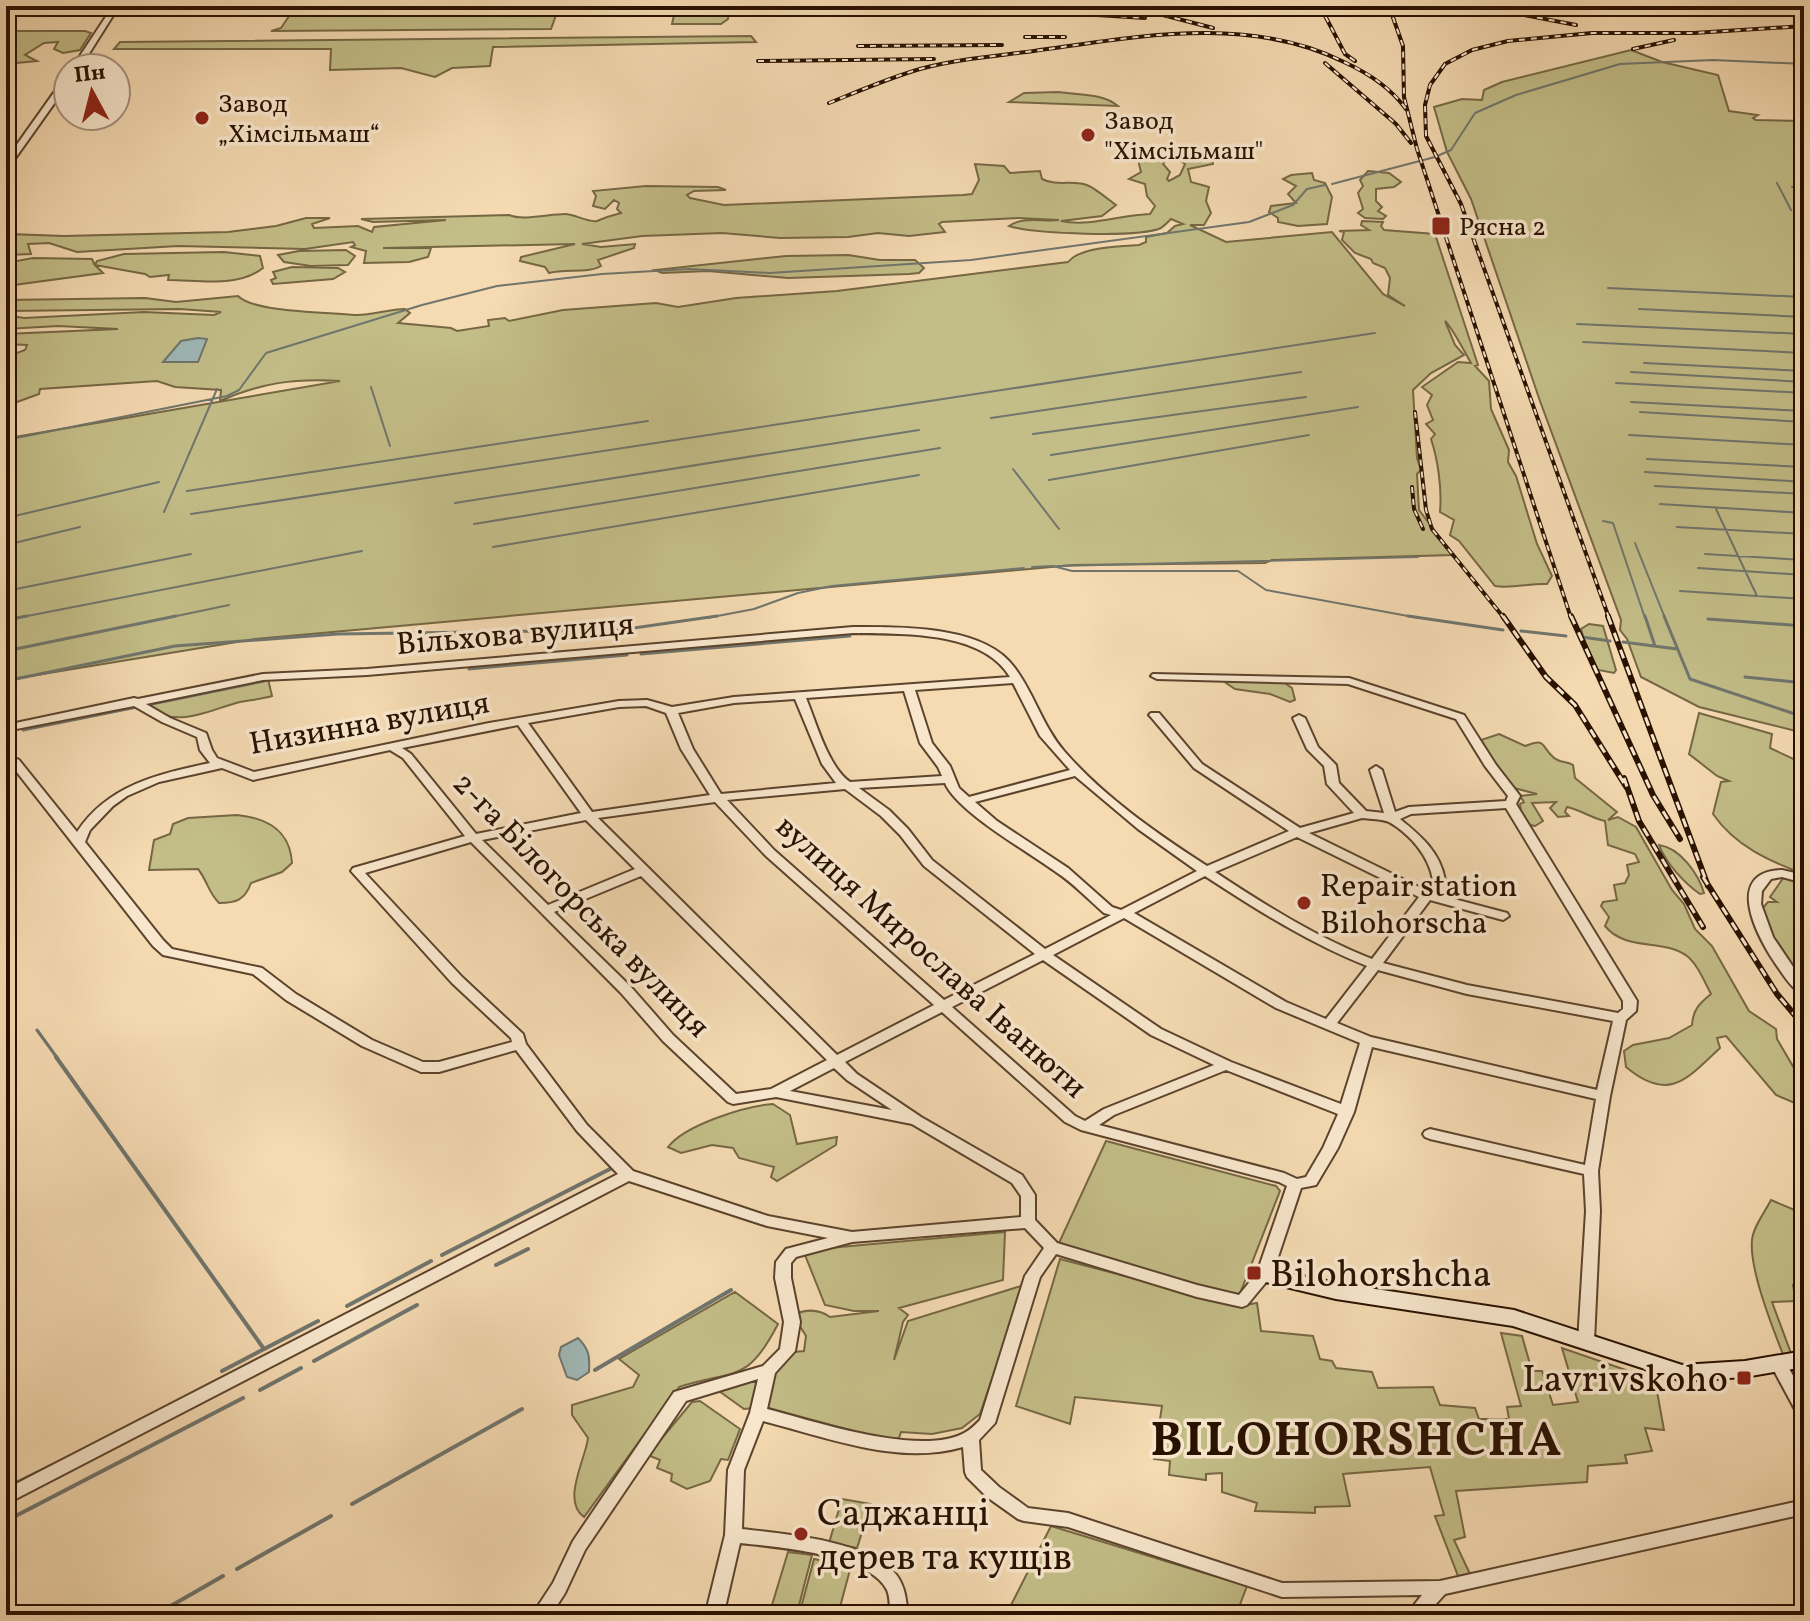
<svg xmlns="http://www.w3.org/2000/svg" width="1810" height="1621" font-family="Vollkorn,serif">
<rect width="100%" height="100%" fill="#f5dab2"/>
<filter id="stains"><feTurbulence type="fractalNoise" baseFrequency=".0025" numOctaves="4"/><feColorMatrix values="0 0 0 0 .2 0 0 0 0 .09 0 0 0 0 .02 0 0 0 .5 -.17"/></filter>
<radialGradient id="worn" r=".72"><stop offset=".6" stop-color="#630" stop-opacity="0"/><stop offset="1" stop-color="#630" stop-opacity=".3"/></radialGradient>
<path fill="#c3bd87" stroke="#766744" stroke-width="2" d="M 296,6 L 505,6 L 505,10 L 556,15 L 551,29 L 271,31 L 281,28 Z
M 675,11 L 729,11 L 728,19 L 721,24 L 672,24 Z
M 6,31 L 85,31 L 91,33 L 80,50 L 63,53 L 54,49 L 58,42 L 44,43 L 25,55 L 37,61 L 6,64 Z
M 751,36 L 756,42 L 493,47 L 490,66 L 452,68 L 435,77 L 401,68 L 330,70 L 331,49 L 114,49 L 120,42 Z
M 1631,50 L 1662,62 L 1718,75 L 1729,111 L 1758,115 L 1753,118 L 1756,120 L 1804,121 L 1804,733 L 1699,707 L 1641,677 L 1627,639 L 1620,630 L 1621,620 L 1540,401 L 1471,199 L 1447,152 L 1434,107 L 1462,99 L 1482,100 L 1484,90 L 1502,82 Z
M 1059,92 C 1078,95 1103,93 1118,106 L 1009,102 L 1024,93 Z
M 1185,157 L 1191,160 L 1213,160 L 1213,164 L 1188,169 L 1191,182 L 1209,187 L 1206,201 L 1211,213 L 1204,225 L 1190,225 L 1226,242 L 1332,232 L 1383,294 L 1405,306 L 1388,295 L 1390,278 L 1385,268 L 1373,263 L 1371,259 L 1355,253 L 1342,240 L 1344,232 L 1339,231 L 1369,230 L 1361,225 L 1362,221 L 1383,222 L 1381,226 L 1384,230 L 1435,234 L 1478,365 L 1475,366 L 1489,381 L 1491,409 L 1509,450 L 1508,462 L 1516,476 L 1537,544 L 1552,576 L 1547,584 C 1531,583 1511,589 1495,586 L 1459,541 L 1450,535 L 1454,520 L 1440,512 C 1442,489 1438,460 1431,439 L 1435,434 L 1426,424 L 1433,420 L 1427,405 L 1432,395 L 1422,387 L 1458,362 L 1471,363 C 1466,354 1451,326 1445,321 L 1455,345 L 1464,355 L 1431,373 L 1413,390 L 1417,458 L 1421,470 L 1417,474 L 1419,510 L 1453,555 L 1272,560 L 1265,563 L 1073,565 L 255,639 L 6,680 L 6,433 L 9,434 L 9,438 L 340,381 C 294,378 261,383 220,401 L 221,390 L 175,387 L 157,381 L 40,389 L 39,394 L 6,406 L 6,357 L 25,350 L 27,345 L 6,344 L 6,334 L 118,329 L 58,326 L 6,329 L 6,315 L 24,318 L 144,312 L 214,315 L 221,312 L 180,309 L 6,311 L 6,300 L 145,298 L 176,302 L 238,296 C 255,313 329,312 355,315 C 370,316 389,309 405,309 L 410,313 L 398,323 L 451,328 L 457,331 L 489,326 L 488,320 L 505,318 L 509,321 L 563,310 L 656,303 L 678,307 L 736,298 L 837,291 L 1068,262 C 1080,247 1119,246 1139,245 L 1146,242 L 1146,237 L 1167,233 L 1175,226 L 1183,224 L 1171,219 C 1168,222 1164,226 1161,228 C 1138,238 1034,234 1009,226 C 1022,216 1044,222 1059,220 L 1018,218 L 942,222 L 939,224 L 945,232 L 909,236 L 878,233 L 848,237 L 780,238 L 722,233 L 642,236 L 582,244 L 601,247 L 635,244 L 634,248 L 598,260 L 601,266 C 587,274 566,268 549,273 L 545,267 L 520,261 L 521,257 L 575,244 L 383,248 L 431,248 L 428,257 L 409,262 L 364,263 L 366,251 L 351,247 L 355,245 L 353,242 L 305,249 L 178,246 L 77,252 L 49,243 L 28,244 L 31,254 L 6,255 L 6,231 L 11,231 L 9,234 L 64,236 L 228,232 L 276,226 L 306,218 L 330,218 L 312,224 L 314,228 L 358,226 L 372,232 L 374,227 L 446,220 L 373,222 L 361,219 L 509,215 C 523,221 550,214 565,214 C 575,214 588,223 597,221 C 604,218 613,215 621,213 L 617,209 L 619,203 L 614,200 L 605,209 L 593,206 L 596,196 L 593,191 L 646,186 L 718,187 L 726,190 L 694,191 L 687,195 L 690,198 L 724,205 L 963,195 L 972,194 L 979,180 L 975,164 L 1004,166 L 1010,173 L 1040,171 L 1042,179 C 1057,187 1075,179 1089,186 C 1096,189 1109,200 1116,205 L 1102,216 L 1061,221 C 1090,227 1120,215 1150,214 L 1155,206 L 1147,196 L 1145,184 L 1129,179 L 1141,172 L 1138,160 L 1159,158 L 1165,161 L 1163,164 L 1170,172 L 1167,179 L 1169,181 L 1180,175 L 1185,164 L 1180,160 Z
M 1368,171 L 1389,173 L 1401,182 L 1394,187 L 1376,189 L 1376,201 L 1382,207 L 1378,211 L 1386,216 L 1383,219 L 1365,218 L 1358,213 L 1363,209 L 1358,193 L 1363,186 L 1360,180 Z
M 1312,173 L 1314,180 L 1325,183 L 1332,197 L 1327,224 L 1298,226 L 1278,222 L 1278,218 L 1269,212 L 1271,206 L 1296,203 L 1288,194 L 1296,186 L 1283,179 L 1291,175 Z
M 346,250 L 355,256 L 348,265 L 311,266 L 284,262 L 278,255 L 299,251 Z
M 224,252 L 260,256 L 263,268 C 238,288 199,280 168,280 L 169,275 L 150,277 L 145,274 L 95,265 L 103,273 L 6,286 L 6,263 L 33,258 L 92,259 L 95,265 L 97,261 L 124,254 Z
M 848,255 L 880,260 L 915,260 L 924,268 L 919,273 L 909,274 L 788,278 L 708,271 L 662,273 L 655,270 L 786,256 Z
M 292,267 L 338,268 L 345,272 L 333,279 L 273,284 L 271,280 L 276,278 L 273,272 Z
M 1589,624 L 1603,626 L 1616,670 L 1614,673 L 1593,669 L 1581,629 Z
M 268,679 L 272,696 C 262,699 251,700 240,702 C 210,709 176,731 147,705 Z
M 1228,680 L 1282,681 L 1292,688 L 1295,700 L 1290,702 L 1270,694 L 1235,689 L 1226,683 Z
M 1699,713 L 1772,734 L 1770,748 L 1804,764 L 1804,874 C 1769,861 1735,846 1713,814 L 1721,782 L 1729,781 L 1717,776 L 1689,754 Z
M 1499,734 L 1525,746 C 1547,738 1540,745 1553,757 C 1559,763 1566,761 1573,765 L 1575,778 L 1617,812 L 1608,820 L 1618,817 L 1636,827 L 1672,890 L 1684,904 L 1695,929 L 1712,946 L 1749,1011 L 1776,1029 L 1777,1039 L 1804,1085 L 1804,1122 L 1795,1103 L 1776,1095 L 1726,1036 L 1717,1038 L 1720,1048 C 1687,1079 1669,1103 1626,1067 L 1624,1051 L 1633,1045 L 1669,1038 L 1692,1025 C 1693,1009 1700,1003 1711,994 C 1704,981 1698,965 1687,956 C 1663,938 1626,952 1605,926 L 1609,917 L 1601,906 L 1603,902 L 1617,900 L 1614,885 L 1625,883 L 1629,875 L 1627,865 L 1639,862 L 1635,854 L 1608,845 L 1605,821 C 1591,818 1581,810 1567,807 L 1565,812 L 1569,816 L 1558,817 L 1550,808 L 1556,802 L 1532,803 L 1543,821 L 1535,826 C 1523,825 1521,813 1520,804 L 1524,802 L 1520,796 L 1537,794 L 1510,787 L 1481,740 Z
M 237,815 C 267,818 290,830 292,863 L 282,872 L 251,883 C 245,900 236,903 219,903 C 208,892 207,880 198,869 L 149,870 L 154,840 L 170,834 L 173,824 L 188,818 Z
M 1659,845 C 1680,848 1698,873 1704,893 L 1700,894 C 1684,883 1666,863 1659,845 Z
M 1784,877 L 1804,884 L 1804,988 L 1782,957 L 1761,910 L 1768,902 L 1777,902 L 1770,897 Z
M 773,1104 L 790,1115 L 797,1144 L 837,1137 L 836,1145 L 777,1181 L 771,1177 L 774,1167 L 739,1158 L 733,1148 L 712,1145 L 681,1153 L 668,1147 C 685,1125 745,1106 773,1104 Z
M 1106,1141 L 1276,1186 L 1280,1191 L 1239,1296 L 1058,1245 Z
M 1771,1200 L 1804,1214 L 1804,1285 L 1793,1285 L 1796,1301 L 1772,1302 L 1792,1356 L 1784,1357 C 1773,1329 1749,1269 1752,1240 C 1753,1227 1765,1212 1771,1200 Z
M 1005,1232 L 1003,1280 L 899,1308 L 908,1315 L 903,1322 L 894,1360 L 908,1321 L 1024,1285 L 980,1414 L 962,1428 L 932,1434 L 901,1432 L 899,1438 L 886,1440 L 765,1407 L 744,1409 L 719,1391 C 746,1381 775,1375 794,1352 L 804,1351 L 806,1336 L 793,1315 C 806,1309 819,1309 830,1317 L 879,1311 L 854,1311 L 825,1305 L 805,1255 L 818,1249 Z
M 1060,1259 L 1239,1306 L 1257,1303 L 1261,1331 L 1313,1336 L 1320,1359 L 1332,1361 L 1336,1368 L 1372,1372 L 1378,1388 L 1433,1387 L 1440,1405 L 1475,1408 L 1479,1419 L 1509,1419 L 1507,1407 L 1521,1406 L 1501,1333 L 1522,1336 L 1532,1371 L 1542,1371 L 1553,1405 L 1578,1402 L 1562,1348 L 1655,1380 L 1664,1430 L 1645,1428 L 1652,1451 L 1625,1455 L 1627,1463 L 1588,1466 L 1587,1482 L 1456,1491 L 1465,1537 L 1454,1540 L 1470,1574 L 1458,1576 L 1435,1516 L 1444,1515 L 1430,1467 L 1343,1474 L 1350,1506 L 1315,1507 L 1315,1513 L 1255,1511 L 1257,1503 L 1222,1492 L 1222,1473 L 1206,1474 L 1206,1480 L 1169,1475 L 1170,1461 L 1154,1459 L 1162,1406 L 1075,1397 L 1070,1424 L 1016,1406 Z
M 735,1292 L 778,1324 C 747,1384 736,1369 679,1387 L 584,1517 C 561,1501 586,1458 588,1438 L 572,1415 L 572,1405 L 633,1387 L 639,1375 L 619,1359 Z
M 700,1401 L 740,1429 L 728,1460 L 721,1459 L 710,1481 L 687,1489 L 671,1481 L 672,1474 L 657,1468 L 660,1460 L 648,1455 L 692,1402 Z
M 842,1499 L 871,1504 L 857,1548 L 829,1543 Z
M 1051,1526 L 1247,1586 L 1236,1615 L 1006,1615 Z
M 788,1552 L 812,1555 L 798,1609 L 772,1605 Z
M 814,1559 L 851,1566 L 840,1607 L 832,1607 L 830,1615 L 799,1615 Z"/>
<path fill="#9fb8b6" stroke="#70756d" stroke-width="2" d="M 198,338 L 207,339 L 198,362 L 163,362 L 181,341 Z
M 578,1338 C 589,1349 590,1356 589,1372 L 577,1380 L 567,1377 L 559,1355 L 561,1347 Z"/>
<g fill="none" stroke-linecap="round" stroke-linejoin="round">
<path stroke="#70756d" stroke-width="2" d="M 1777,183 L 1791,210
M 1332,184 L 1435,157 L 1451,150 L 1475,113 L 1516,95 L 1620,64 L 1713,60 L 1804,64
M 1792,187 L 1804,188
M 1608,288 L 1804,297
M 1639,309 L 1804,317
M 1577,324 L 1804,334
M 1583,342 L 1804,353
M 1644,363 L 1804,371
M 1631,372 L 1804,382
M 1616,383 L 1804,393
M 371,387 L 390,446
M 1631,402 L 1804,411
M 1640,412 L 1804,422
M 991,418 L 1301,372
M 1033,434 L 1306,397
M 1629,435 L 1804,445
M 6,440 L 227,396 L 239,390 L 266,353 L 422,305 L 497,286 L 602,274 L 689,269 L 770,273 L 971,260 L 1249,222 L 1293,205 L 1307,189 L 1325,185
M 1051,455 L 1358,407
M 1647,459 L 1804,467
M 1013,469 L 1059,529
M 1645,472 L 1804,482
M 1049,480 L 1309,435
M 1655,486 L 1804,494
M 187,491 L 648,421
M 6,495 L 14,493
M 455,503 L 919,430
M 1660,504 L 1804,513
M 1716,509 L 1757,596
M 164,512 L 217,389
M 191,514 L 1375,333
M 6,518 L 159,482
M 1603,521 L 1613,523 L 1645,618
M 474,524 L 940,448
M 1677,527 L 1804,534
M 1635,543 L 1665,618
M 6,545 L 80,527
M 493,547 L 919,475
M 1705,554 L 1804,560
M 1058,566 L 1418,557
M 1032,567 L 1053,566 L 1072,571 L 1238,571 L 1266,590 L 1419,618
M 1698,568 L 1804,575
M 6,591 L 191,554
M 1680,591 L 1804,599
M 17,618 L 362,551
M 167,618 L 229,605
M 707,618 L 754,609 L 798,593 L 832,586 L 1024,568"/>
<path stroke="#70756d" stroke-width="3" d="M 1408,616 L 1503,630
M 1645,616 L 1655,646
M 1664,616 L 1690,679 L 1804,717
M 1708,619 L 1804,626
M 6,620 L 27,616
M 1521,631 L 1566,636
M 1582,637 L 1610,641
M 1623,642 L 1677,649
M 6,651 L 176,616
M 641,654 L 850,636
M 469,669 L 627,655
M 1745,677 L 1804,683
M 6,681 L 175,646 L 338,634 L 620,630 L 717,616
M 147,705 L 264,681
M 23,730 L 137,707
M 37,1030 L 58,1059"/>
<path stroke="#70756d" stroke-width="4" d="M 56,1057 L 264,1349
M 442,1255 L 610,1169
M 496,1265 L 528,1249
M 347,1306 L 431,1261
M 314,1361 L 417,1305
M 595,1370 L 731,1290
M 222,1371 L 318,1321
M 260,1390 L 301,1368
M 6,1488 L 89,1447
M 352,1504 L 522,1409
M 6,1521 L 243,1398
M 237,1569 L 331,1516
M 155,1615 L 223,1576"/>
<defs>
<path id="street" d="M 113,6 L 119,6 L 80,68 L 72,68 Z
M 65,77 L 68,77 L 68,84 L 9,167 L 6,167 L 6,160 Z
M 853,627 C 900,627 984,625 1014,667 C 1034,693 1042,725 1064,751 C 1104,797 1156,833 1207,866 L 1289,831 L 1194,768 L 1151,717 L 1149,715 L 1151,713 L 1159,713 L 1202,764 L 1300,828 L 1354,813 L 1327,784 L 1324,766 L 1307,749 L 1293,718 L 1299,715 L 1305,718 L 1318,747 L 1336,765 L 1339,783 L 1366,811 L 1384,813 L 1370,770 L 1376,766 L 1382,770 L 1395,812 L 1409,807 L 1506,801 L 1508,796 L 1485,766 L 1456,719 L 1348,684 L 1157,679 L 1151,676 L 1153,674 L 1349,678 L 1464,715 L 1496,765 L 1520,796 L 1516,804 L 1637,1001 L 1636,1011 L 1626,1020 L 1610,1096 L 1598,1171 L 1600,1211 L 1594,1342 L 1592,1346 L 1586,1348 L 1580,1346 L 1578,1342 L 1586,1211 L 1584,1174 L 1430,1139 L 1425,1137 L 1423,1134 L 1425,1131 L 1430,1129 L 1585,1165 L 1596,1099 L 1372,1047 L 1354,1112 L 1338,1148 L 1316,1185 L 1301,1188 L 1272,1275 L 1247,1305 L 1242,1307 L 1197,1297 L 1056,1254 L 1040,1277 L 995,1423 L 979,1440 L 981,1470 L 999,1487 L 1028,1508 L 1068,1513 L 1282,1583 L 1440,1581 L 1804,1500 L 1804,1514 L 1445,1594 L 1426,1615 L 1406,1615 L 1422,1595 L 1282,1597 L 1068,1527 L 1024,1521 L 1018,1519 L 987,1497 L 967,1477 L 965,1472 L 963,1447 C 898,1466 826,1437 763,1421 L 744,1470 L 742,1529 C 784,1534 859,1540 891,1569 C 905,1582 906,1598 908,1615 L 890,1615 C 890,1607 890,1597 887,1590 C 869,1554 776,1547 740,1543 L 725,1608 L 722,1613 L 717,1615 L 710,1613 L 707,1608 L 725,1535 L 728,1470 L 750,1413 L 758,1379 L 686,1401 L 585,1550 L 565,1593 L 551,1615 L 532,1615 L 553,1583 L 573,1541 L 674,1392 L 763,1366 L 780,1349 L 784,1322 L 775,1278 L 776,1262 L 786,1249 L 828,1238 L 767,1226 L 629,1181 L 6,1504 L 6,1489 L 618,1174 L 577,1131 L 516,1050 L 439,1072 L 421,1072 L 362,1046 L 286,1000 L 253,974 L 163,955 L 153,946 L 9,762 L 15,758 L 19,760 L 77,832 C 108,785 158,774 210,763 L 200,750 L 197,737 L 162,722 L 134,706 L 6,731 L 6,725 L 134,698 L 138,699 L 263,674 L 367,669 ZM 853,633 C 901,634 982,630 1010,677 L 734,697 L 672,707 L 647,700 L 619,701 L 489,723 L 254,772 L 217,758 L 212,750 L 206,733 L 170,718 L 146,704 L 263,680 L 367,675 ZM 1013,683 L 1040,736 L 1070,770 L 969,797 L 959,788 L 950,766 L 932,743 L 915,690 ZM 904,691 L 920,743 L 938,767 L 942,776 L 850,782 C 828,767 816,722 806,698 ZM 795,699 L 822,764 L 836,783 L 721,794 L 693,749 L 678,713 L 734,703 ZM 646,706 L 666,713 L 681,749 L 710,795 L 592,812 L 528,723 L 619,707 ZM 518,725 L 581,813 L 476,834 L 411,754 L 402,748 ZM 390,750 L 403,758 L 465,836 L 353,868 L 351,871 L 452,983 L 511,1038 L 512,1042 L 439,1062 L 423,1062 L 372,1040 L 296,994 L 262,968 L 172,949 L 163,940 L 85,842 L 90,830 L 113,806 L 127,796 L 159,782 L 222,768 L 253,780 ZM 1075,776 L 1138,829 L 1197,871 L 1121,910 L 1112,907 L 1068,868 L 997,821 L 975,802 ZM 945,783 C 957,812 1029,852 1056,872 C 1073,883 1088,899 1104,913 L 1111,915 L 1045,949 L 932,860 L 908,829 L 889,810 L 859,788 ZM 845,789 L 881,816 L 900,835 L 924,866 L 1035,954 L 944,1000 L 774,850 L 727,800 ZM 715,802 L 766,856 L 934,1005 L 837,1055 L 598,818 ZM 1506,808 L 1623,1001 L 1623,1009 L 1618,1013 L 1467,985 L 1383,963 L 1430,900 L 1503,920 L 1509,916 L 1507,913 L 1435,894 L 1445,880 C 1440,852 1421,836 1400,819 L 1411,814 ZM 1362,818 C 1371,819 1382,819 1389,822 C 1410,834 1429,856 1433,880 L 1425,890 L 1309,833 ZM 586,820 L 635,869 L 548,905 L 482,840 ZM 1297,837 L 1419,897 L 1372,959 C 1316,937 1265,905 1215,872 ZM 471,842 L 621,993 L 663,1041 L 728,1102 L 733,1104 L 776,1097 L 912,1124 L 1012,1183 L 1021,1196 L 1021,1217 L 852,1232 L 768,1216 L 633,1171 L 587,1125 L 526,1044 L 523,1034 L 462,977 L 365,873 ZM 641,876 L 827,1060 L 771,1089 L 736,1094 L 673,1035 L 631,987 L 554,912 ZM 1205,876 C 1257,910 1309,943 1367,966 L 1326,1019 L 1286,1002 L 1134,913 ZM 1124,918 L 1276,1008 L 1360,1043 L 1341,1104 L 1231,1062 L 1161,1029 L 1053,955 ZM 1043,960 L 1151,1035 L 1214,1065 L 1104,1109 L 1085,1121 L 1075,1116 L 952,1007 ZM 1378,970 L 1467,994 L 1613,1021 L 1597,1090 L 1371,1037 L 1337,1023 ZM 942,1012 L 1065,1122 L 1081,1130 L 1279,1182 L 1287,1186 L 1257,1273 L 1239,1295 L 1197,1285 L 1057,1243 L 1035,1220 L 1035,1195 L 1022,1175 L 921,1117 L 857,1074 L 845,1062 ZM 834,1068 L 847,1080 L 892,1110 L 790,1091 ZM 1226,1070 L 1338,1114 L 1323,1148 L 1306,1177 L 1297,1179 L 1284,1173 L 1099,1125 L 1114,1115 ZM 1025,1228 L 1044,1248 L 1025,1276 L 980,1420 C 976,1424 971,1429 966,1432 C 923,1458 814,1421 767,1409 L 775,1373 L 795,1351 L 800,1322 L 791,1278 L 791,1263 L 796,1257 L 852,1242 Z
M 1782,870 L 1804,875 L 1804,883 L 1782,877 L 1771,879 L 1762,891 L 1761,904 L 1773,937 L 1804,983 L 1804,995 C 1792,990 1783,974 1775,963 C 1757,936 1723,872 1782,870 Z
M 1779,1359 L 1785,1361 L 1804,1396 L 1804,1417 L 1798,1415 L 1771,1365 L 1773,1361 Z"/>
<path id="secondary" d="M 1264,1268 L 1336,1283 L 1514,1310 L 1682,1365 L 1745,1361 L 1804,1351 L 1804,1367 L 1745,1377 L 1682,1381 L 1513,1326 L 1336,1299 L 1257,1280 L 1254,1275 L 1257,1270 Z"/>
</defs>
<use href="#street" stroke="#5c432c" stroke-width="4"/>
<use href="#secondary" stroke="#291100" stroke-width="4"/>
<use href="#street" fill="#f8e7cd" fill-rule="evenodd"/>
<use href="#secondary" fill="#f8e7cd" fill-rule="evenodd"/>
<defs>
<path id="rail-far1" d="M 1128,6 L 1213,28
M 1320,6 L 1345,54 L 1355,61
M 1389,6 L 1403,46 L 1404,97 L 1417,149 L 1571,618
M 1478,6 L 1576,25
M 1049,12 L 1145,18
M 1025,37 L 1065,37
M 858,46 L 1002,45
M 1633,49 L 1674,40
M 758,61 L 934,59
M 1325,63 L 1396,124 L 1411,143
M 829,103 C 859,91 889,78 920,69 C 957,59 996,56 1034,51 C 1136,37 1247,14 1344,62 C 1368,73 1390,87 1406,109
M 1415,412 L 1426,510 L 1432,529 L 1504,618
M 1412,487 L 1414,509 L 1423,529
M 1609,618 L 1461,204 L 1426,136 L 1425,105 L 1430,85 L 1445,64 L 1472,50 L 1508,41 L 1592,33 L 1694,33 L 1804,26"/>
<path id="rail" d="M 1503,616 L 1546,677 L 1575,705 L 1627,788
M 1571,616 L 1653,795 L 1680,839
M 1608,616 L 1708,886
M 1624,778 L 1639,821 L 1703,927
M 1703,877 L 1777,994 L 1804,1026"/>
</defs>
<use href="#rail-far1" stroke="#291100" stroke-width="4"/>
<use href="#rail" stroke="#291100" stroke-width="6"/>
<use href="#rail-far1" stroke="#f8e7cd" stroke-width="2" stroke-dasharray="6" stroke-linecap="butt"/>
<use href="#rail" stroke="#f8e7cd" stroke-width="3" stroke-dasharray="9" stroke-linecap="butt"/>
</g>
<g fill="#8f2418" stroke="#f8e7cd" stroke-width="3">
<circle cx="202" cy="118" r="8"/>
<circle cx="1088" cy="135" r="8"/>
<rect x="1431" y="216" width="20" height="20" rx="4"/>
<circle cx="1304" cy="903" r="8"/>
<rect x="1246" y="1265" width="16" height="16" rx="4"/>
<rect x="1736" y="1370" width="16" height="16" rx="4"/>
<circle cx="801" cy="1534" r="8"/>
</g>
<g text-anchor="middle" stroke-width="7" stroke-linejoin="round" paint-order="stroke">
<g font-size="26" fill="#291100" stroke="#f8e7cd" text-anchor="start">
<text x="218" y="112">Завод<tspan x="218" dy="30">„Хімсільмаш“</tspan></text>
<text x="1104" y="129">Завод<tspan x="1104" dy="30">"Хімсільмаш"</tspan></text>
<text x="1459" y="235">Рясна 2</text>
</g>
<g font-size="32" fill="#291100" stroke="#f8e7cd">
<text transform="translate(515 633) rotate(-5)" y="11">Вільхова вулиця</text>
<text transform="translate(369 722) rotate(-10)" y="11">Низинна вулиця</text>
<text transform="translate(582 904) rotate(46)" y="11">2-га Білогорська вулиця</text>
<text transform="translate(932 956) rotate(42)" y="11">вулиця Мирослава Іванюти</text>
</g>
<g font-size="32" fill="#291100" stroke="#f8e7cd" text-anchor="start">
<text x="1320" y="896">Repair station<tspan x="1320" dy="37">Bilohorscha</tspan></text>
</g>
<g font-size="38" fill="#291100" stroke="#f8e7cd" text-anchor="start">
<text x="1270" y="1286">Bilohorshcha</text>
<text x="1728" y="1391" text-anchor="end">Lavrivskoho</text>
<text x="817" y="1525">Саджанці<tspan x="817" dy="44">дерев та кущів</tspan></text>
</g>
<g font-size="48" font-weight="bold" letter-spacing="2" fill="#291100" stroke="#f8e7cd">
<text x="1357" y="1455">BILOHORSHCHA</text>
</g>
</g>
<rect width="1810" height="1621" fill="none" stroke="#f5dab2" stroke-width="32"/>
<rect x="8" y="8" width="1794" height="1605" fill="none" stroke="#291100" stroke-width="4"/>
<rect x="16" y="16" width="1778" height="1589" fill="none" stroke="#291100" stroke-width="2"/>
<g transform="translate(92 92) rotate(353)"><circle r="38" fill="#f8e7cd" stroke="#a5917b" stroke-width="2"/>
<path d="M0-6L14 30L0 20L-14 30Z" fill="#8f2418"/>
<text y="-12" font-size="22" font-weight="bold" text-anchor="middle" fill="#291100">Пн</text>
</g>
<rect width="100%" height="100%" filter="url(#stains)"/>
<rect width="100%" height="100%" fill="url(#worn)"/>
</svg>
